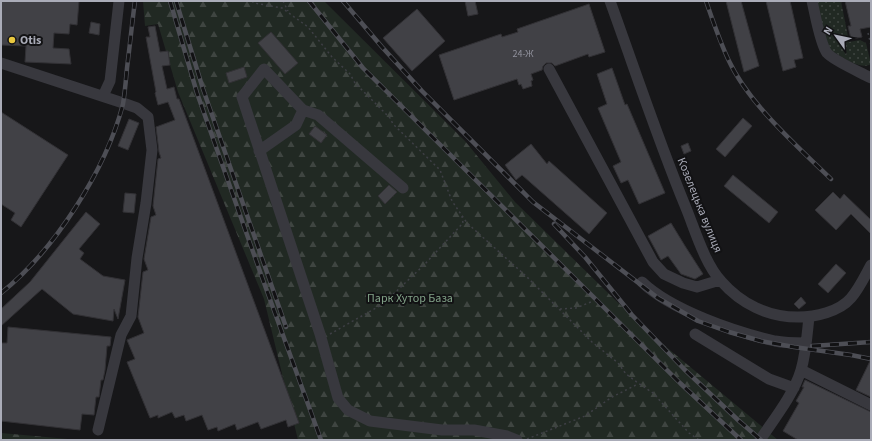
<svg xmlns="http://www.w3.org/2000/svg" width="872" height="441" font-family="'Source Sans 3',sans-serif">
<defs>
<pattern id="grass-dots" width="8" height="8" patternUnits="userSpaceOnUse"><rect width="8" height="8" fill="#212923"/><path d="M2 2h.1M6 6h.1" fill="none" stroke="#3f4541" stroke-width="1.8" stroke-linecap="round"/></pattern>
<pattern id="forest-firs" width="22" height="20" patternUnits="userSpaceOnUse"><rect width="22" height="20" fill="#212923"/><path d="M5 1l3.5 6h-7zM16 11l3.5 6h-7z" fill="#3f4541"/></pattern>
</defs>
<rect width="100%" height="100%" fill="#171719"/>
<path fill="url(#grass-dots)" d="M 814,1 L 841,1 L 849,42 L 860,40 L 866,43 L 871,64 C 859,71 842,56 830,50 Z"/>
<path fill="url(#forest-firs)" d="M 143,1 L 324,1 L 465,141 L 515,202 L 647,331 L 778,440 L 298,440 L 264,299 L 178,92 L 158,24 L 145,26 Z
M 1,433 L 79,440 L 1,440 Z"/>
<path fill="#414146" stroke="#323135" d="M 1,1 L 79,1 L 77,25 L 70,24 L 69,34 L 54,33 L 53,48 L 69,49 L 71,64 L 25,62 L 26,46 L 1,45 Z
M 465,1 L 475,1 L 478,14 L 468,16 Z
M 726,1 L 741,1 L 759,66 L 744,72 Z
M 766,1 L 790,1 L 803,58 L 794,60 L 796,67 L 783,71 Z
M 845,1 L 871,1 L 871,27 L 860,29 L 862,37 L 851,39 L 848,26 L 851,26 Z
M 589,4 L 605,52 L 589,57 L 588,54 L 555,66 L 552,63 L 546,63 L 543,66 L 542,70 L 531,74 L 533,80 L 531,81 L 532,86 L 523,89 L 521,84 L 519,85 L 517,79 L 454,100 L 439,55 L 501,34 L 502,37 L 518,32 L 517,29 Z
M 417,9 L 445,41 L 412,71 L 383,38 Z
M 91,22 L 100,24 L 99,35 L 89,33 Z
M 155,26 L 160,52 L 168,51 L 170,65 L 162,66 L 167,89 L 174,87 L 177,99 L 179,99 L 299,423 L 288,427 L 286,420 L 261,429 L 258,422 L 237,430 L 235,424 L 218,431 L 217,427 L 208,430 L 202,415 L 186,421 L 184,415 L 175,418 L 172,412 L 158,418 L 158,415 L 150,418 L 127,362 L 135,359 L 127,340 L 144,333 L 138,317 L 143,272 L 148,270 L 144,259 L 151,217 L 156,215 L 153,206 L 158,159 L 161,158 L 159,152 L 156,127 L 175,120 L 168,102 L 158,105 L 155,93 L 156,92 L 146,37 L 150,37 L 148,27 Z
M 271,32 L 298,63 L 285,74 L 258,43 Z
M 244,67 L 247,77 L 229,83 L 226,73 Z
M 612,68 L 625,105 L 627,104 L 665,193 L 639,204 L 628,180 L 621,183 L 613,166 L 621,162 L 598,108 L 607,104 L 597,74 Z
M 1,112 L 68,155 L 21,227 L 11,220 L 15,213 L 1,204 Z
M 743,118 L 752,126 L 725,157 L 716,149 Z
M 129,119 L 139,123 L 128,150 L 118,146 Z
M 315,126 L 327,135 L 321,143 L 309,134 Z
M 688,143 L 691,151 L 684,154 L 681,146 Z
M 531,144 L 547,164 L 549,161 L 607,213 L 589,234 L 522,175 L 516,180 L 505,165 Z
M 733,175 L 778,212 L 769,223 L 724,186 Z
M 389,185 L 397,192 L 385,204 L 378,196 Z
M 833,192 L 840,199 L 844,194 L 871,220 L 871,234 L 851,214 L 836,230 L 815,210 Z
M 125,193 L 136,194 L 134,213 L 123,212 Z
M 86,212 L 100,224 L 79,249 L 84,253 L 80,259 L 103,276 L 125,280 L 118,319 L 114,309 L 113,321 L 73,314 L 42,289 L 1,326 L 1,309 L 30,282 Z
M 671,223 L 685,246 L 703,274 L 695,279 L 681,274 L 668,256 L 661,260 L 648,236 Z
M 836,264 L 846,273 L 828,293 L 818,284 Z
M 801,297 L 806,303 L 799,309 L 794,304 Z
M 8,327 L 111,337 L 110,346 L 107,346 L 105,370 L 103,380 L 101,380 L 99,397 L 96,397 L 94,415 L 82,414 L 80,430 L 1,421 L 1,343 L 7,343 Z
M 871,359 L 871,397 L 856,390 Z
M 805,380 L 871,412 L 871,440 L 798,440 L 783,431 L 799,403 L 796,401 L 804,387 L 802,387 Z"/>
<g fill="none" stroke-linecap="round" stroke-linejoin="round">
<path stroke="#3e3f45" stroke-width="1.5" stroke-dasharray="2 3" stroke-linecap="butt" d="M 252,1 L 254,3 L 282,8 L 308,27 L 332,57 L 350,74 L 355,83 L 390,118 L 393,124 L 440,170 L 452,201 L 467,223 L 527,277 L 592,342 L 618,363 L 626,374 L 638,383 L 653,393 L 689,433 L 699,440
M 283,1 L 288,11
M 868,33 L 871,45
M 560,309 L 576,308 L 591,302
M 330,334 L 383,304 L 424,265 L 463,223 L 462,216
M 527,439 L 585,416 L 612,397 L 638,384"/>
<path stroke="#38383e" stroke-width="11" d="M 610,1 C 635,70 658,140 686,208 C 695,230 705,264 721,281 C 741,304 768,317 798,317 C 815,317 839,312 851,298 C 859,289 865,276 871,265
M 812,1 C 815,13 820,44 827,53 C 834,61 860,72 871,78
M 1,63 L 123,103 L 137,108 L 148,117 L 152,150 L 146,203 L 137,258 L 131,316 L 121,335 L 98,430
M 549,69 L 653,262 L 664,274 L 683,283 L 697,287 L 720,280
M 103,96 L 110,81 L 119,1
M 259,151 L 296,125 L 303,110
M 403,188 L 318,115 L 303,110 L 264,69 L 242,97 L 320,334 L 338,398 L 348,410 L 370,421 L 442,430 L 474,430 L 507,436 L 517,440
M 642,282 C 671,310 735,332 775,341 C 785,343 796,343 806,343
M 695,334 L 769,379 L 794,388
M 801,370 L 871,405
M 760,440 C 774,419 794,394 801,370 C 806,353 807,335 809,317"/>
<defs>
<path id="rail" d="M 170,1 L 197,93 L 263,280 L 321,440
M 176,1 L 203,89 L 286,327
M 309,1 L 363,68 L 680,383 L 741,440
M 343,1 L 382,47 L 422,91 L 533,202 L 658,298 L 698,321 L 729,332 L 761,341 L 794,347 L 851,355 L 871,359
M 706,1 C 713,21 720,42 729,61 C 749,104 797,146 831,179
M 554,224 L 585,257 L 632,315 L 684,369 L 738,420 L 761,440
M 1,293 C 54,251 106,170 123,104 C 125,92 126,79 127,68 C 130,45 132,23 135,1
M 812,346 L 871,342"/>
</defs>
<use href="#rail" stroke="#4d4e55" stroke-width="4.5"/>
<use href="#rail" stroke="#121214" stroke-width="3" stroke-dasharray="9" stroke-linecap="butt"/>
</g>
<circle fill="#e9c83f" stroke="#121214" stroke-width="1.5" cx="12" cy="40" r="4"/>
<g text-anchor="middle" stroke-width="4" stroke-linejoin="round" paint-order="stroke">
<g font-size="10" fill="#90919c">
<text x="523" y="57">24-Ж</text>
</g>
<g font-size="12" font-weight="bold" fill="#aaacb8" stroke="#121214" text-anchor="start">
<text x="20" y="44">Otis</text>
</g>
<g font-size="12" fill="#aaacb8" stroke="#121214">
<text transform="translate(700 205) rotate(68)" y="4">Козелецька вулиця</text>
</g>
<g font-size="12" fill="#82a288" stroke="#121214">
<text x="410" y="302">Парк Хутор База</text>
</g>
</g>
<rect width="872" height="441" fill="none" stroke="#aaacb8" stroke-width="4"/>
<g transform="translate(836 36) rotate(303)" stroke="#121214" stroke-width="3" paint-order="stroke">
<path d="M0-3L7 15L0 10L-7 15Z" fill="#aaacb8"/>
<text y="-6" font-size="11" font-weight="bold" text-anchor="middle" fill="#aaacb8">N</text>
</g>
</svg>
